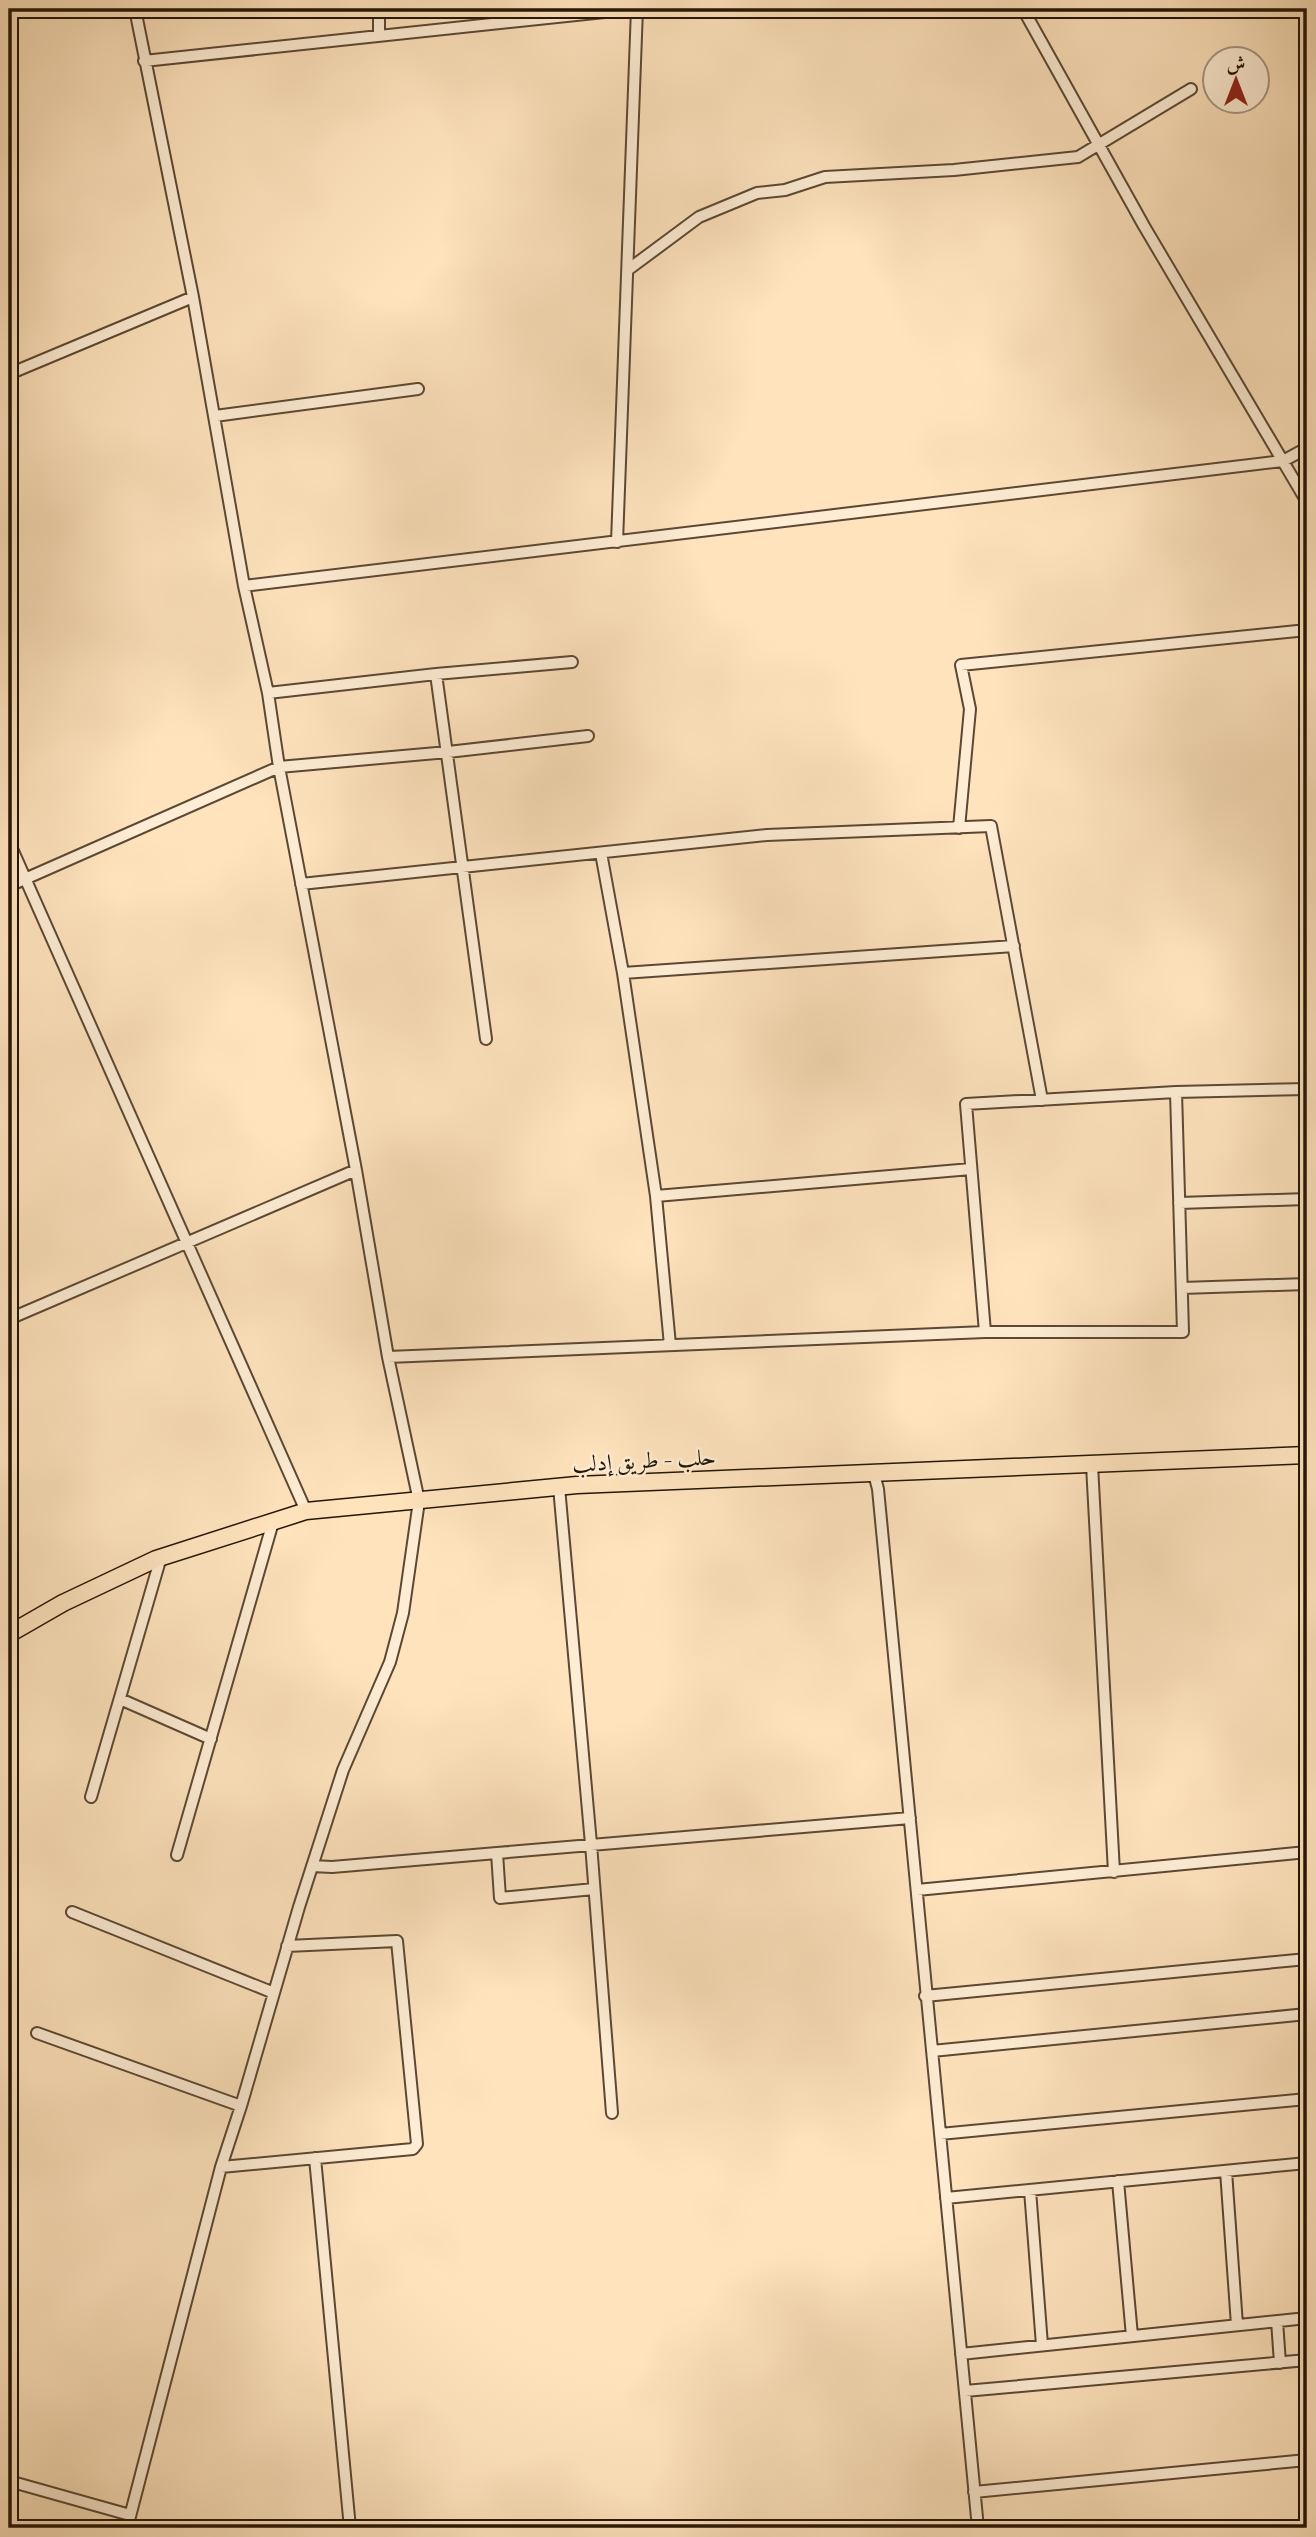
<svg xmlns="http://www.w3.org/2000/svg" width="1316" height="2537" font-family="'Libre Bodoni',Amiri,serif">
<rect width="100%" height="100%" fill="#fee3bd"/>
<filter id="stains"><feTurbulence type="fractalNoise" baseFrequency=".00286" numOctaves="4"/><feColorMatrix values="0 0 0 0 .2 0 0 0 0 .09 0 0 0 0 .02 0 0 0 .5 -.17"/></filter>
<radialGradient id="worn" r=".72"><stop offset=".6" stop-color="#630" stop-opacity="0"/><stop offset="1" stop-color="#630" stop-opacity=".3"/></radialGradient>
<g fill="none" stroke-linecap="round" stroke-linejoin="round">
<defs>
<path id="minor" d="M 1023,9 L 1144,226 L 1307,502
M 1255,9 L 1307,10
M 379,36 L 379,9
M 144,61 L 633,9
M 629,269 L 699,217 L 757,193 L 785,190 L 825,177 L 954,170 L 1078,157 L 1191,89
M 9,374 L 193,297
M 215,416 L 418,389
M 617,542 L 637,9
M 244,586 L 1283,461 L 1307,448
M 436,674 L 486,1039
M 268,693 L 436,674 L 572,662
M 959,828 L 970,709 L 961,665 L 1307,630
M 9,842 L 306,1511
M 601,853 L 623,973
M 301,884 L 767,835 L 991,826 L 1042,1100
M 9,886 L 279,767 L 448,752 L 588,736
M 656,1196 L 971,1169
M 1179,1203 L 1307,1199
M 1182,1288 L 1307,1284
M 9,1319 L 356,1170
M 985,1332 L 966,1104 L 1176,1092 L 1307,1089
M 670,1345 L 656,1196 L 623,973 L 1014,946
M 388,1357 L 985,1332 L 1183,1332 L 1176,1092
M 1092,1465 L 1114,1872
M 874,1474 L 878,1489 L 978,2528
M 559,1487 L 591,1844 L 612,2113
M 120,1699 L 211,1739
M 91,1797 L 161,1557
M 497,1853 L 910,1818
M 177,1855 L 273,1522
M 312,1866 L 332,1867 L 497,1853 L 500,1898 L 594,1889
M 917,1890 L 1307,1852
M 72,1912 L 274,1993
M 925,1996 L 1307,1959
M 37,2033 L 241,2106
M 932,2051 L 1307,2014
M 940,2134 L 1307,2099
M 315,2158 L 350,2528
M 221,2167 L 413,2149 L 417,2144 L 397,1941 L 287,1946
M 1226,2171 L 1237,2325
M 1118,2181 L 1132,2336
M 1030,2190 L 1042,2345
M 946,2198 L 1307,2163
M 1277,2321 L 1280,2363
M 961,2354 L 1307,2318
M 965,2391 L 1307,2360
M 9,2481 L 130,2515
M 974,2492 L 1307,2460
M 127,2528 L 221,2167 L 241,2106 L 299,1907 L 343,1770 L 390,1662 L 403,1613 L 419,1501 L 388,1357 L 356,1170 L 279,767 L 268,693 L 244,586 L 193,297 L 135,9"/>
<path id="highway" d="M 9,1634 L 63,1603 L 156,1559 L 306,1511 L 577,1485 L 1307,1455"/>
</defs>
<use href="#minor" stroke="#5b4834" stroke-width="14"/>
<use href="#highway" stroke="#251506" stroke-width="19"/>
<use href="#minor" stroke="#feedd4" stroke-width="10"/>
<use href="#highway" stroke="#fee3bd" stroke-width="16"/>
</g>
<g text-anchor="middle" stroke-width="5" stroke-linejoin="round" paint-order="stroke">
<g font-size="23" fill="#251506" stroke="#feedd4">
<text transform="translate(644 1460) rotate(-3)" y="8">حلب - طريق إدلب</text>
</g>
</g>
<rect width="1316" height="2537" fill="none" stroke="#fee3bd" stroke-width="35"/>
<rect x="10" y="10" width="1295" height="2516" fill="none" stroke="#251506" stroke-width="3.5"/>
<rect x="18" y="18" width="1281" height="2502" fill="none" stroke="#251506" stroke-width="2"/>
<g transform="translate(1236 80)"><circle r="33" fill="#feedd4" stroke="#a79782" stroke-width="2"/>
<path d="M0-5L12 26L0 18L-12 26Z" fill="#8f2418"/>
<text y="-10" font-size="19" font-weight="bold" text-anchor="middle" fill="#251506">ش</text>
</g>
<rect width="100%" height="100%" filter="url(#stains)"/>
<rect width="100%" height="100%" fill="url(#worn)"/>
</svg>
